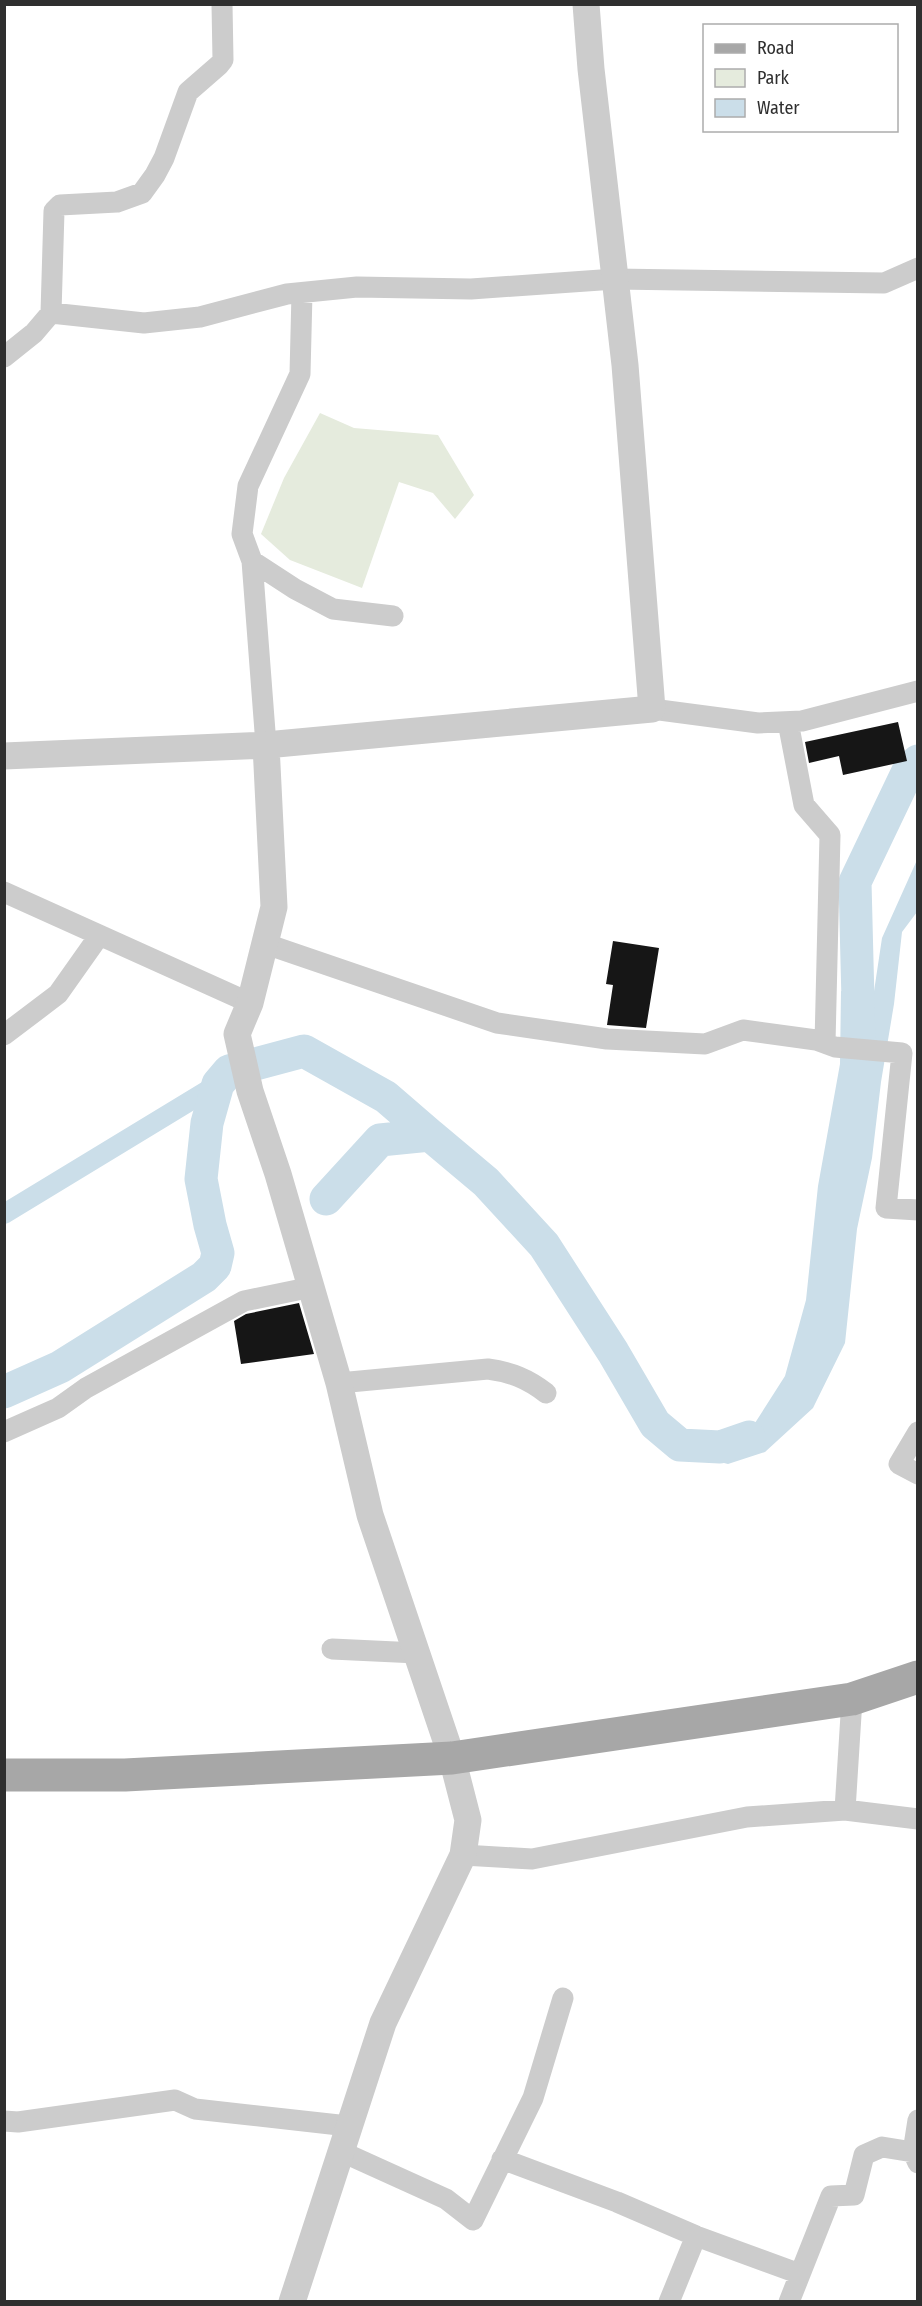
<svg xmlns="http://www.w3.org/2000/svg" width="922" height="2306" font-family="'Fira Sans Condensed',sans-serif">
<rect width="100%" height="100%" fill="#fff"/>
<path fill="#e5ebdd" d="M 320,413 L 354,428 L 438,435 L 474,495 L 455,519 L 433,493 L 399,482 L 362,588 L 290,560 L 261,534 L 284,478 Z"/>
<path fill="#cbdee9" d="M 917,860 L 917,912 L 902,932 L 894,1004 L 881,1082 L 872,1158 L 857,1229 L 845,1343 L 813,1408 L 765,1452 L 728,1464 L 700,1457 L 713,1435 L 755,1423 L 785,1376 L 806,1300 L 818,1186 L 840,1064 L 841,991 L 873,998 L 882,938 Z"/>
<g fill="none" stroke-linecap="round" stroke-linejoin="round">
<path stroke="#cbdee9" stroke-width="20" d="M 4,1214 L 218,1084"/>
<path stroke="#cbdee9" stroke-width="33" d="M 859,1040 L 855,882 L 908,771 L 918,761
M 326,1199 L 380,1140 L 430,1135 L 486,1182 L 544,1245 L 613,1352 L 655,1424 L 680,1445 L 720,1447 L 749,1437
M 4,1392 L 60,1367 L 204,1277 L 215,1266 L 218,1253 L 210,1225 L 201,1179 L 207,1123 L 218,1084 L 229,1071 L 304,1051 L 386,1097 L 430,1135"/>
</g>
<path fill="#161616" d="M 898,722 L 907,761 L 843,775 L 839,756 L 809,763 L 805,742 Z
M 613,941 L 659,948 L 646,1028 L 607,1025 L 613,985 L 606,984 Z
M 299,1303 L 314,1354 L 241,1364 L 234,1321 L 246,1314 Z"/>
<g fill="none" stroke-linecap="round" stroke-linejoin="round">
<path stroke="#ccc" stroke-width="21" d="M 222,4 L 223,60 L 219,65 L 188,92 L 164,158 L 155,175 L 142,193 L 117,202 L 60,205 L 54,211 L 51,313 L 144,323 L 200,317 L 287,294 L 357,287 L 471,289 L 615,279 L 884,283 L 918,268
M 302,293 L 300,374 L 248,486 L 242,534 L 252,561 L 295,589 L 333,609 L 393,616
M 4,357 L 34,333 L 51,313
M 252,561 L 266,745
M 652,709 L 758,723 L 802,721 L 918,691
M 788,722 L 804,805 L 830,835 L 825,1043
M 4,892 L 250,1003
M 266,944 L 497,1023 L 607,1039 L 705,1044 L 743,1030 L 816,1040 L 835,1047 L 902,1053 L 886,1208 L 918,1210
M 4,1035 L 58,994 L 99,936
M 339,1383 L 488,1369 C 511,1372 528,1379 546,1393
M 4,1432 L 58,1408 L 86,1388 L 244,1301 L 312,1287
M 918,1432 L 899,1464 L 918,1474
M 332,1649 L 417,1653
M 845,1810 L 852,1699
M 463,1855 L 532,1859 L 747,1817 L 845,1810 L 918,1819
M 4,2121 L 18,2122 L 175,2100 L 195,2109 L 348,2126
M 340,2151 L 446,2199 L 473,2220 L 533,2098 L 563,1998
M 913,2152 L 918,2120
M 502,2159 L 617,2202 L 696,2236 L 800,2274
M 669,2302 L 696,2236
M 789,2302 L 831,2196 L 854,2195 L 864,2155 L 882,2147 L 913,2152 L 918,2163"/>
<path stroke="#ccc" stroke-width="27" d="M 266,745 L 274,907 L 250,1003 L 237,1034 L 250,1091 L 278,1174 L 339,1383 L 370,1515 L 452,1758 L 468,1820 L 463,1855 L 383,2023 L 292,2302
M 4,756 L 266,745 L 652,709 L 625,365 L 591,69 L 586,4"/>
<path stroke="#a7a7a7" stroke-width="33" d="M 4,1775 L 125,1775 L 452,1758 L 852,1699 L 918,1677"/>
</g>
<rect width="922" height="2306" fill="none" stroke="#2f2f2f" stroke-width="12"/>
<rect x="703" y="24" width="195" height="108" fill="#ffffff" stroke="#acacac" stroke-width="1.5"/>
<rect x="715" y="44" width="30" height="9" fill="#a7a7a7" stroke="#acacac" stroke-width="1.5"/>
<text x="757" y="54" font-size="18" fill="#2f2f2f">Road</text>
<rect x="715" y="69" width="30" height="18" fill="#e5ebdd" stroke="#acacac" stroke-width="1.5"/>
<text x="757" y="84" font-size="18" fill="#2f2f2f">Park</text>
<rect x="715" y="99" width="30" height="18" fill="#cbdee9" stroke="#acacac" stroke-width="1.5"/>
<text x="757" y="114" font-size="18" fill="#2f2f2f">Water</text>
</svg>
